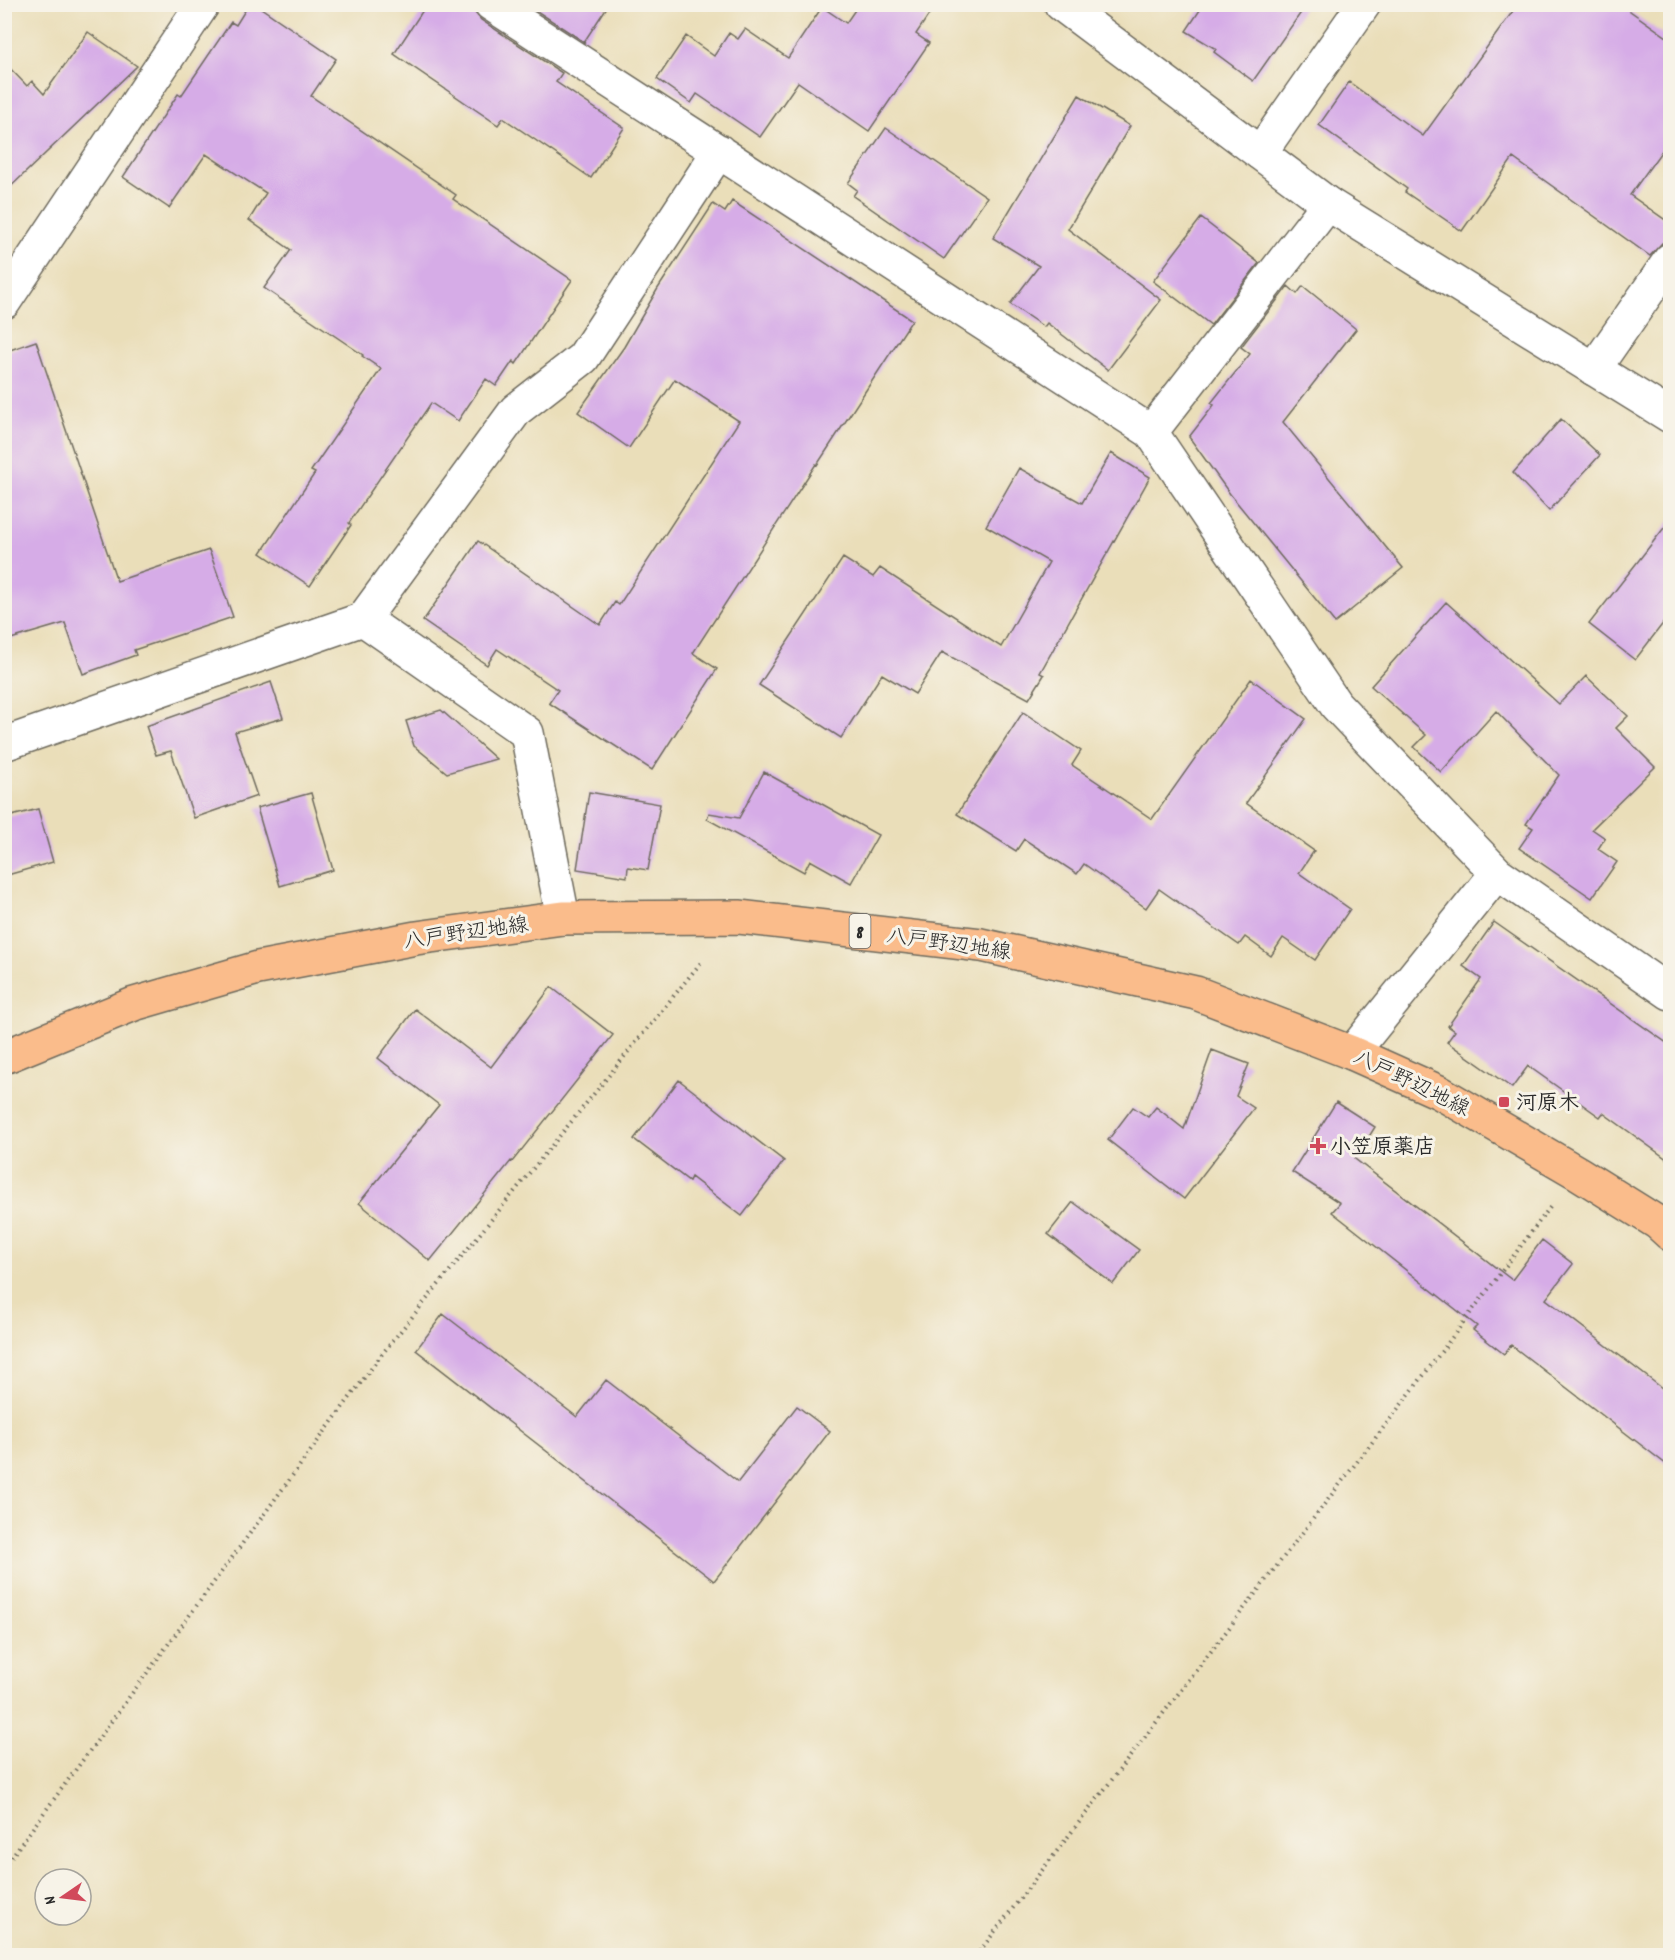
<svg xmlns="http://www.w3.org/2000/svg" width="1675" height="1960" font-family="Dekko,'Klee One',sans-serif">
<rect width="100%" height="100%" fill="#f7f3e8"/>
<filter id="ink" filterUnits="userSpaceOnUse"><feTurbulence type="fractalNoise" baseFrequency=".0167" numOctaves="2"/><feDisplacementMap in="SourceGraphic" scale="12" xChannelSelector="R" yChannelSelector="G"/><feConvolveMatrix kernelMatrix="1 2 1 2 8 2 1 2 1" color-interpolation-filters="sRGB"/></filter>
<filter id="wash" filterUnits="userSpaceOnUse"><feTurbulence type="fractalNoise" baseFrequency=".008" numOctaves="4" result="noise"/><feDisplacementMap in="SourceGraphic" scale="24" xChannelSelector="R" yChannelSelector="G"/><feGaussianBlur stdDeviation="1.35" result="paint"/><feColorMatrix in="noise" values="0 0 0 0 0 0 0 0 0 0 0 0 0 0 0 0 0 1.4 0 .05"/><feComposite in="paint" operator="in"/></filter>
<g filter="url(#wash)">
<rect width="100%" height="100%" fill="#eadeb9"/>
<g id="blocks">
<path fill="#d6ace7" d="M 249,4 L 255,4 L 336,59 L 311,96 L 456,195 L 453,199 L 572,280 L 516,364 L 513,361 L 496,386 L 486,379 L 458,421 L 431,403 L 349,523 L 351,525 L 310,586 L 261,553 L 315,473 L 311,471 L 381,369 L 362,356 L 363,355 L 264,288 L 291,250 L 249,220 L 266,193 L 206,154 L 169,208 L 123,177 L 178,94 L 181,96 L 231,22 L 236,25 Z
M 427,4 L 473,4 L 475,13 L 481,20 L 562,73 L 556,82 L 624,128 L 591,178 L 503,118 L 498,125 L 394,54 Z
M 526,4 L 609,4 L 584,42 Z
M 859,4 L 936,4 L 916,34 L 929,43 L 869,131 L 798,82 L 760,137 L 697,94 L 691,103 L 657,79 L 686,36 L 714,56 L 729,33 L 738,39 L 745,29 L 788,58 L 822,7 L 846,23 Z
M 1204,4 L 1307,4 L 1253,81 L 1214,52 L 1216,49 L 1186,31 Z
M 1518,4 L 1620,4 L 1671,40 L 1671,138 L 1630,195 L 1671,224 L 1671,241 L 1662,243 L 1650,256 L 1513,158 L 1462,231 L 1405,192 L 1407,189 L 1319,125 L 1349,82 L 1423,136 Z
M 88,32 L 137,66 L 4,193 L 4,62 L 27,86 L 32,81 L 44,94 Z
M 1079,95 L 1130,126 L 1068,229 L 1161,300 L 1108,370 L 1047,323 L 1044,327 L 1010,304 L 1039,266 L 993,238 Z
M 886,128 L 987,197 L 944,259 L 853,196 L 857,190 L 848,183 Z
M 732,201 L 912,320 L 817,465 L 816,464 L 693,653 L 717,669 L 652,770 L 549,703 L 558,690 L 497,649 L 487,665 L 423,621 L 478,541 L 600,625 L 615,602 L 619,605 L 739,421 L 675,379 L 629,448 L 578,412 L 624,347 L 657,290 L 713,204 L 725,212 Z
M 1201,218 L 1259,263 L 1211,325 L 1153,281 Z
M 1288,286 L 1297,294 L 1303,286 L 1356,329 L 1283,422 L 1403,568 L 1335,623 L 1230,494 L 1189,437 L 1214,405 L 1211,403 L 1250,354 L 1241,347 Z
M 36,341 L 117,581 L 209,550 L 233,617 L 134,650 L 136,655 L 83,674 L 65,623 L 4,641 L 4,352 Z
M 1561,419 L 1600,455 L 1549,511 L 1513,473 Z
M 1111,453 L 1150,477 L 1040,673 L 1044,675 L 1029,699 L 942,652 L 915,694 L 882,674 L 841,738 L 759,685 L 843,558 L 873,577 L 880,568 L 1001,647 L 1049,562 L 986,526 L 1019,468 L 1082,503 Z
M 1671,519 L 1671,613 L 1635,660 L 1589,624 Z
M 1446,602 L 1559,704 L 1586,676 L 1628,716 L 1616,728 L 1655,767 L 1592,829 L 1605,838 L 1598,849 L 1617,862 L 1592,898 L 1519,848 L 1533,828 L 1526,824 L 1559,775 L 1496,711 L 1441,772 L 1414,747 L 1426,735 L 1371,686 Z
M 1251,679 L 1306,719 L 1246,803 L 1314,851 L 1299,873 L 1350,909 L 1315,960 L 1283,938 L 1271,956 L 1245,937 L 1239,945 L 1159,889 L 1146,908 L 1084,864 L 1077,874 L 1024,839 L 1016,851 L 957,814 L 1023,712 L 1081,751 L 1072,765 L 1152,819 Z
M 271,682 L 283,718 L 235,732 L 257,796 L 194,818 L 171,751 L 156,755 L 146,726 Z
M 441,710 L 496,759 L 447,773 L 414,746 L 406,721 Z
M 764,772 L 878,835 L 851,883 L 810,860 L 804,872 L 707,819 L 709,813 L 739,818 Z
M 589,792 L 660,804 L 648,870 L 628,867 L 627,877 L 577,869 Z
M 311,793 L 333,870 L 280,886 L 257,808 Z
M 38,809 L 53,862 L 4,876 L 4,818 Z
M 1494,922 L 1671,1046 L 1671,1162 L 1603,1113 L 1600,1117 L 1528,1066 L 1512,1088 L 1447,1042 L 1455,1031 L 1448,1026 L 1481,979 L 1463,966 Z
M 551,987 L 613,1035 L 512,1162 L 511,1161 L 430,1261 L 359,1203 L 439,1105 L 378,1058 L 415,1009 L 491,1067 Z
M 1212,1050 L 1249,1064 L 1236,1096 L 1254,1108 L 1184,1199 L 1108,1140 L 1133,1107 L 1148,1117 L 1156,1107 L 1184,1129 Z
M 679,1080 L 784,1161 L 742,1216 L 691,1177 L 689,1181 L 634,1139 Z
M 1336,1102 L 1375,1127 L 1355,1159 L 1512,1280 L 1542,1240 L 1573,1264 L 1546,1299 L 1671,1395 L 1671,1468 L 1511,1345 L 1504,1354 L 1473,1330 L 1477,1326 L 1332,1212 L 1340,1203 L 1292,1172 Z
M 1073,1202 L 1139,1250 L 1113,1284 L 1048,1234 Z
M 443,1314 L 577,1417 L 606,1380 L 738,1482 L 797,1406 L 830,1431 L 714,1581 L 416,1350 Z"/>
</g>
</g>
<g filter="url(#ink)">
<use href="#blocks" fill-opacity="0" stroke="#6e6a5d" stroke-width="1.5"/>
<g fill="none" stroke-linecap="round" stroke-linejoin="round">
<defs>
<path id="minor" d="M 491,4 L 1151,432 L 1336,705 L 1497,873 L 1670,993
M 1260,153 L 1364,4
M 4,302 L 203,4
M 1594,369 L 1670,260
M 1151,432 L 1328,204
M 363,619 L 527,733 L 563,918
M 4,744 L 363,619 L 516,410 L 583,358 L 719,151
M 1352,1053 L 1497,873"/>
<path id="tertiary" d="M 1061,4 L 1328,204 L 1670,416"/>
<path id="primary" d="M 4,1057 L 134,1004 L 258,968 L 416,938 L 563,918 L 739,917 L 981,945 L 1196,993 L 1352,1053 L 1439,1092 L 1578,1173 L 1658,1223 L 1670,1234"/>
</defs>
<use href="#minor" stroke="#6e6a5d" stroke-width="36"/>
<use href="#tertiary" stroke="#6e6a5d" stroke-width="36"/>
<use href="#primary" stroke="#6e6a5d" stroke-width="36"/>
<path stroke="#6e6a5d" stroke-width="4" stroke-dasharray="1.5 4.5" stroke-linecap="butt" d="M 4,1867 L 382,1354 L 703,960
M 976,1956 L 1414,1388 L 1551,1206"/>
<use href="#minor" stroke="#fff" stroke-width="33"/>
<use href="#tertiary" stroke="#fff" stroke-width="33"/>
<use href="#primary" stroke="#fabc8b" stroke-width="33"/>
</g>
</g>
<g fill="#d1495b" stroke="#f7f3e8" stroke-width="2">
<rect x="1498" y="1096" width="12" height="12" rx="3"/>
<path d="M1315 1137h6v6h6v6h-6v6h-6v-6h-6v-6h6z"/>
</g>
<g text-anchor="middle" stroke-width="6" stroke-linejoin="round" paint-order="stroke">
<rect fill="#f7f3e8" stroke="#686764" stroke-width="1.5" x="849.5" y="914" width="21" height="34" rx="4.5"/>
<g font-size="20" font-weight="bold" fill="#2b2b2b">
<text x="860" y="938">8</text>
</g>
<g font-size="21" fill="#2b2b2b" stroke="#f7f3e8">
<text transform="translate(466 932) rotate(-8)" y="7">八戸野辺地線</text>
<text transform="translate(949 943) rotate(8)" y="7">八戸野辺地線</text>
<text transform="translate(1412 1082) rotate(26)" y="7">八戸野辺地線</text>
</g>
<g font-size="21" font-weight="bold" fill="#2b2b2b" stroke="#f7f3e8" text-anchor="start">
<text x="1516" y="1109">河原木</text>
<text x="1330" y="1153">小笠原薬店</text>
</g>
</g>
<rect width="1675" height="1960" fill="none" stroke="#f7f3e8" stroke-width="24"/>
<g transform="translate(63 1897) rotate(256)"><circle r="28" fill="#f7f3e8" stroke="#a5a39c" stroke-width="1.5"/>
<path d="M0-4.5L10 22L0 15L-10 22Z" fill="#d1495b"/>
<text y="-9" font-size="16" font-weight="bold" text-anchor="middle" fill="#2b2b2b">N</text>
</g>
</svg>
